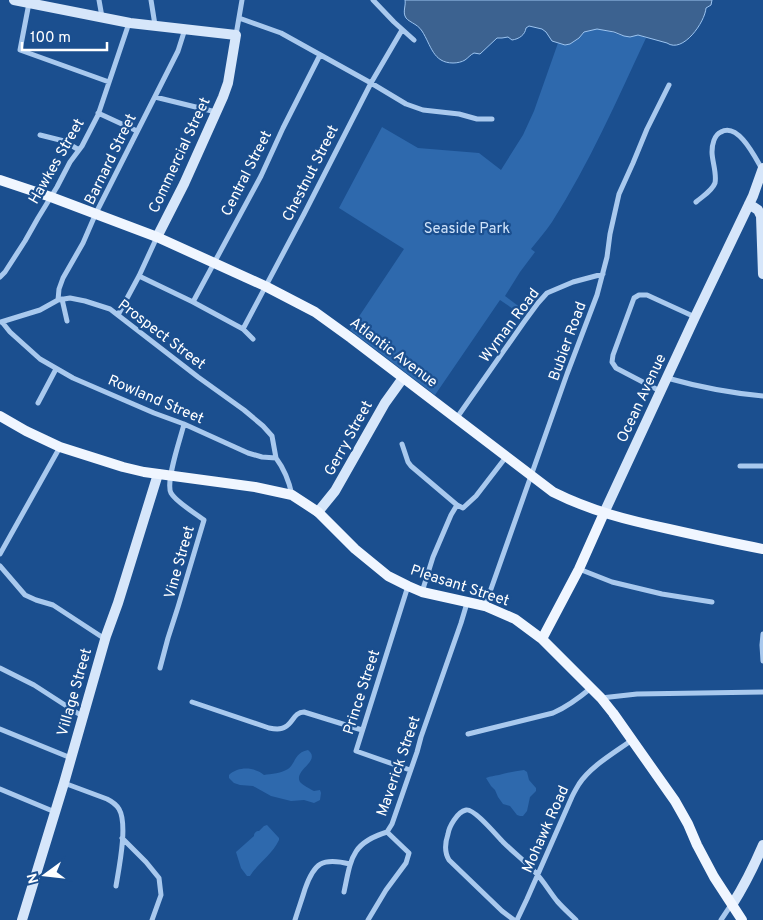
<svg xmlns="http://www.w3.org/2000/svg" width="763" height="920" font-family="Overpass,sans-serif">
<rect width="100%" height="100%" fill="#1b4f8f"/>
<path fill="#2e69ad" d="M 592,29 C 607,28 613,34 625,36 C 630,37 633,34 638,35 C 641,35 643,37 646,38 C 617,100 589,164 552,222 C 546,231 538,240 531,249 L 535,252 L 520,272 L 505,296 L 525,311 L 522,315 L 500,300 L 435,395 L 350,330 L 404,249 L 339,208 L 382,127 L 418,148 L 479,153 L 501,170 L 523,135 L 534,111 L 558,43 L 565,45 L 570,44 L 579,38 L 584,32 Z
M 308,750 C 322,761 293,770 300,782 C 303,785 310,789 314,791 L 320,790 L 321,793 L 320,800 L 314,803 L 304,800 L 291,801 L 271,796 L 253,786 L 240,785 L 234,783 L 229,778 L 229,775 C 239,766 254,767 264,775 C 271,774 282,773 288,769 C 296,763 294,753 308,750 Z
M 524,770 L 527,772 L 529,780 L 536,788 L 536,791 L 530,797 L 527,811 L 523,816 L 520,816 L 517,815 L 510,806 L 503,804 L 498,797 L 495,790 L 491,786 L 486,778 C 491,776 494,776 499,775 C 507,773 515,771 524,770 Z
M 267,825 L 279,838 L 279,840 C 272,855 258,863 250,876 L 247,876 L 241,868 L 236,852 L 254,836 C 254,833 256,831 259,831 L 264,826 Z"/>
<path fill="#3c6290" stroke="#9cc4f0" d="M 405,0 L 712,0 L 711,5 L 706,8 C 705,22 683,54 667,43 L 638,35 L 630,37 L 624,36 L 614,32 L 597,29 L 584,32 L 579,38 L 570,44 L 565,45 L 552,41 L 546,32 L 542,29 L 529,26 L 526,28 C 525,35 519,39 512,40 L 508,37 L 502,38 L 497,38 L 480,54 L 474,53 C 470,55 468,58 465,60 C 462,62 457,63 453,63 C 433,63 431,45 422,31 C 417,23 407,22 405,16 C 403,11 406,5 405,0 Z"/>
<g fill="none" stroke-linecap="round" stroke-linejoin="round">
<path stroke="#a9c9ee" stroke-width="5" d="M 99,0 L 102,17
M 151,0 L 155,25
M 373,0 L 394,22 L 414,40
M 29,3 L 20,50 L 109,82
M 239,18 L 281,33 L 371,83 L 406,104 L 423,110 L 459,114 L 477,119 L 492,119
M 236,35 L 242,0
M 155,97 L 216,112
M 98,113 L 137,131
M 40,135 L 64,141 L 79,150
M 696,202 C 703,196 712,191 715,183 C 717,173 712,161 712,152 C 712,145 714,135 721,132 C 738,122 755,157 762,169
M 139,276 L 193,302 L 243,329 L 253,339
M 0,277 L 5,272 L 25,241 L 38,218 L 57,187 L 70,162 L 82,146 L 98,115 L 129,23
M 62,299 L 67,321
M 58,300 L 59,289 L 63,278 L 83,243 L 96,213 L 178,51 L 185,29
M 193,302 L 261,176 L 283,128 L 320,55
M 118,315 L 139,276 L 157,237
M 1,322 L 40,310 L 58,300 L 70,298 L 85,301 L 110,309 L 198,377 L 244,410 L 263,426 L 272,436 L 276,458
M 2,322 L 10,332 L 40,359 L 73,378 L 154,413 L 184,424 L 248,453 L 262,457 L 276,458 C 285,470 289,481 292,495
M 243,329 L 304,214 L 371,83 L 402,30
M 667,378 C 699,387 730,393 763,396
M 660,391 L 616,368 L 612,362 L 613,355 L 634,298 L 639,295 L 647,295 L 695,317
M 38,403 L 56,369
M 456,419 L 524,322 L 538,303 L 547,293 L 573,282 L 603,274
M 402,444 L 408,462 L 411,466 L 457,505 L 463,508 L 476,496 L 506,457
M 740,466 L 763,466
M 0,554 L 60,447
M 0,566 L 25,595 L 36,600 L 53,605 L 105,639
M 579,569 L 612,582 L 662,594 L 712,602
M 408,586 L 356,751 L 410,770
M 422,592 L 433,557 L 451,515 L 457,505
M 485,606 L 567,374 L 597,295 L 607,257 L 610,234 L 619,194 L 633,163 L 647,129 L 669,85
M 763,634 L 762,645 L 763,661
M 0,668 L 34,685 L 82,716
M 160,668 L 168,638 L 178,607 L 204,520 C 195,513 176,502 171,493 C 165,482 181,437 184,424
M 601,698 L 637,694 L 763,692
M 192,702 L 269,728 C 274,729 281,730 285,727 C 293,723 294,712 304,712 L 362,730
M 0,729 L 71,758
M 468,734 L 553,713 C 567,707 579,698 591,688
M 64,783 L 107,799 C 111,801 116,804 119,809 C 128,824 119,868 116,886
M 0,789 L 55,812
M 122,838 L 146,862 L 159,878 L 161,895 L 152,920
M 344,892 C 351,859 351,843 387,832
M 295,920 C 298,910 302,899 305,889 C 314,863 322,857 350,864
M 368,920 L 386,890 L 406,863 L 409,853 L 387,832 L 392,824 L 417,752 L 421,737 L 461,623 L 467,603
M 514,920 L 502,911 L 449,860 C 444,852 445,843 448,834 C 449,827 457,812 466,810 C 474,808 497,836 503,842 C 513,852 524,860 534,871 C 543,880 549,891 557,901 C 563,908 570,914 576,920
M 517,920 L 527,899 L 571,799 C 573,794 576,789 579,784 C 591,766 614,753 632,740
M 721,920 L 731,905"/>
<path stroke="#d6e6fa" stroke-width="10" d="M 14,0 L 130,23 L 236,35 L 228,83 L 223,97 L 184,184 L 157,237
M 749,204 L 758,210 L 761,216 L 763,274
M 318,512 L 335,491 L 385,403 L 403,378
M 604,513 L 695,317 L 753,196 L 763,168
M 732,905 C 744,886 754,866 763,845
M 22,920 L 64,783 L 106,636 L 118,603 L 158,474"/>
<path stroke="#f0f6ff" stroke-width="10" d="M 0,180 L 51,197 L 157,237 L 265,286 L 315,312 L 351,338 L 553,492 C 591,511 627,520 669,529 C 700,536 732,543 763,549
M 0,416 L 26,431 L 60,447 L 123,467 L 144,472 L 255,487 L 292,495 L 318,512 L 355,549 L 388,576 L 408,586 L 422,592 L 485,606 L 515,619 L 542,639 L 601,698 L 613,713 L 675,801 L 688,824 L 697,845 L 714,877 L 742,920
M 542,639 L 579,569 L 604,513"/>
</g>
<g text-anchor="middle" stroke-width="4.5" stroke-linejoin="round" paint-order="stroke">
<g font-size="15" fill="#fff" stroke="#1b4f8f">
<text transform="translate(179 155) rotate(-65)" y="5">Commercial Street</text>
<text transform="translate(110 159) rotate(-64)" y="5">Barnard Street</text>
<text transform="translate(56 161) rotate(-60)" y="5">Hawkes Street</text>
<text transform="translate(246 173) rotate(-63)" y="5">Central Street</text>
<text transform="translate(310 173) rotate(-63)" y="5">Chestnut Street</text>
<text transform="translate(509 325) rotate(-53)" y="5">Wyman Road</text>
<text transform="translate(162 334) rotate(37)" y="5">Prospect Street</text>
<text transform="translate(567 341) rotate(-70)" y="5">Bubier Road</text>
<text transform="translate(394 352) rotate(37)" y="5">Atlantic Avenue</text>
<text transform="translate(641 398) rotate(-65)" y="5">Ocean Avenue</text>
<text transform="translate(156 399) rotate(23)" y="5">Rowland Street</text>
<text transform="translate(348 438) rotate(-61)" y="5">Gerry Street</text>
<text transform="translate(179 562) rotate(-74)" y="5">Vine Street</text>
<text transform="translate(460 585) rotate(18)" y="5">Pleasant Street</text>
<text transform="translate(74 692) rotate(-74)" y="5">Village Street</text>
<text transform="translate(361 692) rotate(-72)" y="5">Prince Street</text>
<text transform="translate(398 766) rotate(-71)" y="5">Maverick Street</text>
<text transform="translate(545 829) rotate(-66)" y="5">Mohawk Road</text>
</g>
<g font-size="15" fill="#cfe3fa" stroke="#1b4f8f">
<text x="467" y="233">Seaside Park</text>
</g>
</g>
<g transform="translate(45 875) rotate(255)" stroke="#1b4f8f" stroke-width="4" paint-order="stroke">
<path d="M0-4L9 19L0 12L-9 19Z" fill="#ffffff"/>
<text y="-8" font-size="14" font-weight="bold" text-anchor="middle" fill="#ffffff">N</text>
</g>
<path d="M22 42v8h85v-8" fill="none" stroke="#ffffff" stroke-width="2.5"/>
<text x="30" y="42" font-size="15" fill="#ffffff" stroke="#1b4f8f" stroke-width="4" paint-order="stroke">100 m</text>
</svg>
